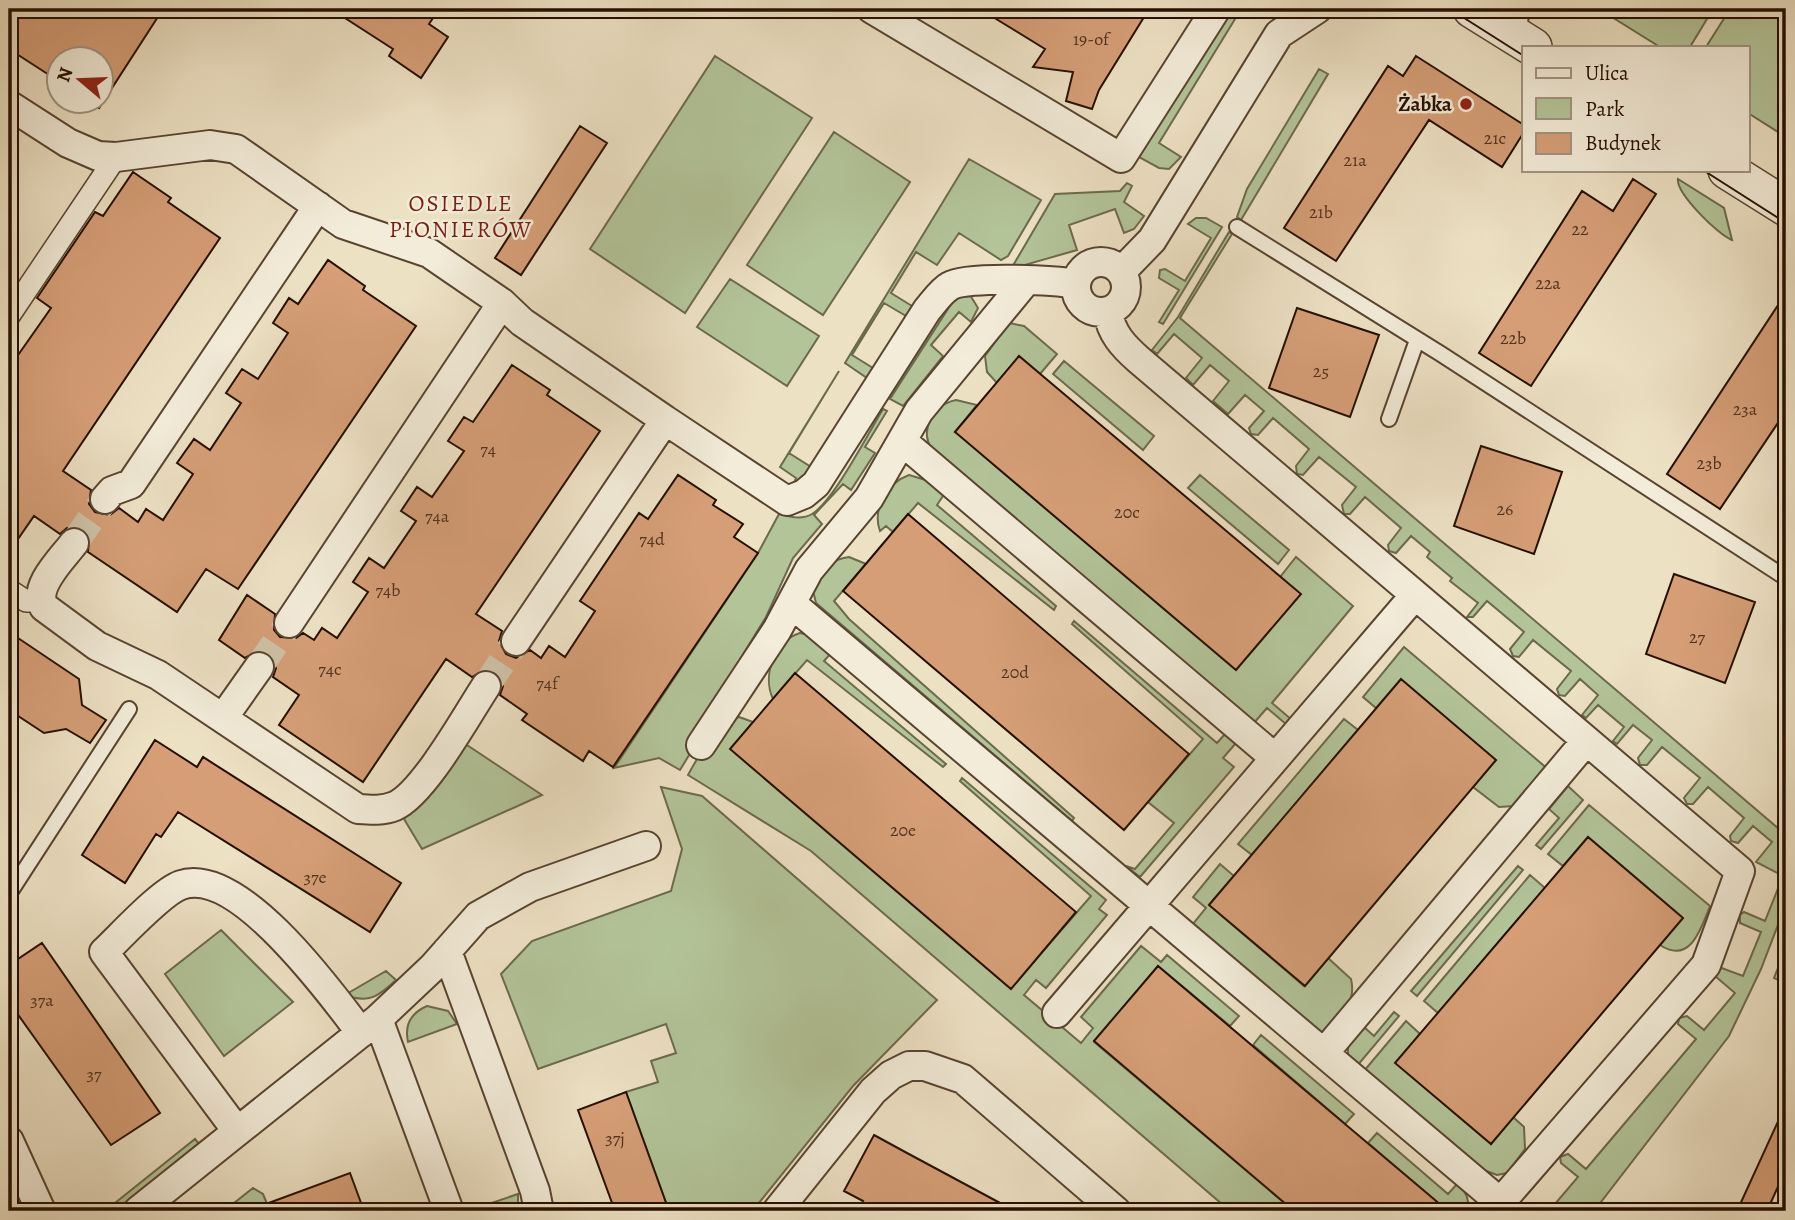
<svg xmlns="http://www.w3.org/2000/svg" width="1795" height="1220" font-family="Alegreya,serif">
<rect width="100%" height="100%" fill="#ede1c4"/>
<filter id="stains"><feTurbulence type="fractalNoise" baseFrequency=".00286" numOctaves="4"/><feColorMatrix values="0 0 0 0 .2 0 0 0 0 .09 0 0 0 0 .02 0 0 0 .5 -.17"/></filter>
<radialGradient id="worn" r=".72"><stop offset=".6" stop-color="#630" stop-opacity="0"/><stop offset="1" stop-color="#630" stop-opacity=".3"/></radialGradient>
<path fill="#b3c499" stroke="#6c6a4c" stroke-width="2" d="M 1231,9 L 1240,11 L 1159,143 L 1181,157 L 1169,169 L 1159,168 L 1137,156 Z
M 1599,9 L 1713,9 L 1690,47 L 1660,47 Z
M 1730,9 L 1771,9 L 1786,29 L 1786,137 L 1748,113 L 1748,47 L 1706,47 Z
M 715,56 L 812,118 L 685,313 L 590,249 Z
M 1319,69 L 1328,74 L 1241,220 L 1237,217 L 1247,189 Z
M 834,132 L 910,182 L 823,315 L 747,265 Z
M 969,159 L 1041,200 L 1008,256 L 1001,260 L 959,233 L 937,265 L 916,252 L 891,293 L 912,306 L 906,316 L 884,303 L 852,355 L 873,368 L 867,378 L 845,363 Z
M 1678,179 L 1724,208 L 1732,240 C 1718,235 1676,193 1678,179 Z
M 1127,183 L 1132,186 L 1124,202 L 1144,216 L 1134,229 L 1124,233 L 1115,209 L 1069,225 L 1077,250 L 1011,269 L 1055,194 L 1120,191 Z
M 1196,218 L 1206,218 L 1222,227 L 1163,324 L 1159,322 L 1179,290 L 1159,278 L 1160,270 L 1165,269 L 1185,281 L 1211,238 L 1188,224 Z
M 1229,232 L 1232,234 L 1180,318 L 1786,835 L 1786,904 L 1761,969 L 1729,1036 L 1594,1211 L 1549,1211 L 1578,1177 L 1561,1163 L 1560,1157 L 1568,1154 L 1586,1169 L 1696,1039 L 1678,1024 L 1679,1018 L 1687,1016 L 1704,1030 L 1735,993 L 1715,976 L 1719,967 L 1743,976 L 1761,932 L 1740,923 L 1740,915 L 1744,912 L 1765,921 L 1783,876 L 1756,862 L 1772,842 L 1753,826 L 1738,843 L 1731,841 L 1730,836 L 1744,818 L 1708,787 L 1693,804 L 1687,804 L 1684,798 L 1700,778 L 1662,747 L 1647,765 L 1640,765 L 1638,758 L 1652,740 L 1633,725 L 1617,744 L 1613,741 L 1624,727 L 1598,705 L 1586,718 L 1582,715 L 1598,695 L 1580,679 L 1565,696 L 1559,695 L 1557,689 L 1571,671 L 1533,640 L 1519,657 L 1513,656 L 1510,649 L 1524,632 L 1487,601 L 1473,617 L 1467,617 L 1478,603 L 1450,581 L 1452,578 L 1427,557 L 1430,552 L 1411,536 L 1396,553 L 1389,551 L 1388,545 L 1401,528 L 1365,497 L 1350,514 L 1344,514 L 1342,505 L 1356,487 L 1319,457 L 1303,475 L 1297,474 L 1296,466 L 1309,449 L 1273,418 L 1258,435 L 1251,434 L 1249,428 L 1264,411 L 1245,395 L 1228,414 L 1213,401 L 1229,381 L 1210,365 L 1193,385 L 1186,378 L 1202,358 L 1174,334 L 1157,354 L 1152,350 L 1178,317 Z
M 730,279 L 819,336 L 787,386 L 697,327 Z
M 970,295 L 978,308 L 971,322 L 959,312 L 931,345 L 943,356 L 903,406 L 890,399 L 955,298 Z
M 1009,323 L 1024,326 L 1057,354 L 1040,374 L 1019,356 L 997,383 L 987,372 L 985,356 Z
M 1064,361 L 1154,436 L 1143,450 L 1053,374 Z
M 839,371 L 789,453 L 811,467 L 791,490 L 796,478 L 780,467 Z
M 956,400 L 977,405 L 955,432 L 1280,577 L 1296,557 L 1353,606 L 1272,703 L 1292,720 L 1287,725 L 1267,708 L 1253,724 L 932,450 C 919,429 933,405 956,400 Z
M 883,409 L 887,411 L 865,447 L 875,453 L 851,490 L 843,484 L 814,515 L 822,524 L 793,558 L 766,617 L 692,738 L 697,742 L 680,770 L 659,758 L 614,768 L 758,553 L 779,514 C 790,517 802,520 812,514 C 833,502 869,432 883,409 Z
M 909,475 L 929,481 L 945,493 L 937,505 L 1056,606 L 1054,610 L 918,503 L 893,532 L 886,526 L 880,531 C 872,509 887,483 909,475 Z
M 1200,475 L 1289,550 L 1278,564 L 1188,488 Z
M 849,557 L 866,564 L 834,601 L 849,619 L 1074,818 L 1072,821 L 816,603 L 812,587 C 823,572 830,559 849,557 Z
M 1074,621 L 1217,743 L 1225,734 L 1236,743 L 1223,758 L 1234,767 L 1140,877 L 1126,866 L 1135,869 L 1174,823 L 1148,802 L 1203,739 L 1072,624 Z
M 800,633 L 810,635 L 833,651 L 824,661 L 946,764 L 943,767 L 807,660 L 773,699 C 762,676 774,641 800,633 Z
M 1404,647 L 1549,770 L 1514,806 L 1499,807 L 1473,787 L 1496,760 L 1401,680 L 1376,708 L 1363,697 Z
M 739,717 L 753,722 L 731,749 L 1011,988 L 1091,896 L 960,781 L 962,778 L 1106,900 L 1099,909 L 1107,915 L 1046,988 L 1036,980 L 1024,995 L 1081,1043 L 1093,1028 L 1081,1017 L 1141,946 L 1161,962 L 1167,955 L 1239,1016 L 1230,1026 L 1158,966 L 1094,1042 L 1294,1211 L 1230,1211 L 811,851 L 688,775 C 699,755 716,723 739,717 Z
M 1344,719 L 1358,730 L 1252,855 L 1238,844 Z
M 464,743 L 542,795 L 422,849 L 401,814 L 433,792 Z
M 1568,786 L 1583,800 L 1541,849 L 1536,845 L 1559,818 L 1549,809 Z
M 661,787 L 702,796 L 937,1000 L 853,1086 L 758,1204 L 756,1211 L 669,1211 L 626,1092 L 658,1082 L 651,1061 L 676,1053 L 666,1024 L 538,1069 L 501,974 L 532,941 L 671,891 L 682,849 Z
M 1589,805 L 1710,906 C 1701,929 1690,965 1660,945 L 1682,917 L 1588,837 L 1563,866 L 1548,854 Z
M 1220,864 L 1234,876 L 1209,905 L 1304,986 L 1328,958 L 1351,979 C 1357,1004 1340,1016 1324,1032 L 1319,1032 L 1192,925 L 1206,908 L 1193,897 Z
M 1518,866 L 1523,870 L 1417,996 L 1411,991 Z
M 1530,875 L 1545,888 L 1438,1013 L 1424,1001 Z
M 221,930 L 293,1002 L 224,1056 L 165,974 Z
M 1786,948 L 1786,984 L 1774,978 Z
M 386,971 L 396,980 C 379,996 369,1004 345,995 Z
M 427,1006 L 448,1011 L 457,1024 L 408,1042 C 404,1024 411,1013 427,1006 Z
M 1394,1012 L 1399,1016 L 1357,1066 L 1348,1058 L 1348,1045 L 1364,1027 L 1374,1036 Z
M 1406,1021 L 1420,1034 L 1491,1144 L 1513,1117 L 1524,1127 L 1525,1149 L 1507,1173 L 1497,1175 L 1481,1169 L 1364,1071 Z
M 1261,1035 L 1354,1114 L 1345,1124 L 1253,1045 Z
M 1377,1133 L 1448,1194 L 1457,1184 C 1467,1192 1469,1199 1468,1211 L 1433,1211 L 1439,1204 L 1368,1143 Z
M 195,1139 L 200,1145 L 116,1211 L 105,1211 Z
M 253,1188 L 263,1194 L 270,1211 L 224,1211 Z
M 518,1194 L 518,1211 L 468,1211 Z"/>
<path fill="#d59e77" stroke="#260f00" stroke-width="2" d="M 9,9 L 163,9 L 99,108 L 90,102 L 102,102 L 102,60 L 60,60 L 60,82 L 9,49 Z
M 331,9 L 439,9 L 429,24 L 448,37 L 421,78 L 389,56 L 393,49 Z
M 980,9 L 1149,9 L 1099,90 L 1092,109 L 1066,101 L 1073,72 L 1033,67 L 1045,49 Z
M 1416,56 L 1524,125 L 1524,132 L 1502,167 L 1429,120 L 1336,261 L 1284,228 L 1388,66 L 1403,76 Z
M 580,126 L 607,143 L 521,275 L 495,258 Z
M 133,172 L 171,198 L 168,202 L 220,238 L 63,471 L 91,490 L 89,504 L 95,512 L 110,515 L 119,508 L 138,522 L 146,509 L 163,520 L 193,474 L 177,463 L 194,439 L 210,450 L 241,403 L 226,393 L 242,369 L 258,379 L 288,333 L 273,323 L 289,298 L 298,304 L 328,260 L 365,286 L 363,290 L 416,326 L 238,589 L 206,569 L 177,612 L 88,552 L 89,536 L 77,527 L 67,528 L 60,534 L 34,516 L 9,552 L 9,368 L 51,308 L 37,298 L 95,212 L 103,216 Z
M 1633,179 L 1656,194 L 1531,386 L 1479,353 L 1582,191 L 1613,211 Z
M 1786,293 L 1786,411 L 1720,509 L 1667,474 Z
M 1297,308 L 1379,335 L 1350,417 L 1269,388 Z
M 1019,356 L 1301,594 L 1236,670 L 955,432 Z
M 512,365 L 550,390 L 547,395 L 600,431 L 476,614 L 502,631 L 499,641 L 506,654 L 516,658 L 530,650 L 541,658 L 549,646 L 565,657 L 595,611 L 580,601 L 639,513 L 648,519 L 678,475 L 716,500 L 713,505 L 743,524 L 734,537 L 758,553 L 613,767 L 589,751 L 583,761 L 522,720 L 527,714 L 500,695 L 503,686 L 495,672 L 486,669 L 472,677 L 446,659 L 363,782 L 279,725 L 299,695 L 273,677 L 276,668 L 269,654 L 260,650 L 245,658 L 219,640 L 247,595 L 275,614 L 274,630 L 280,637 L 296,638 L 303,633 L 314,640 L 322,628 L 337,638 L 368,592 L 353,582 L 369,558 L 384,568 L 416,521 L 401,511 L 417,487 L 432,497 L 464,451 L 448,441 L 464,417 L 473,422 Z
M 1481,446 L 1562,472 L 1534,554 L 1454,526 Z
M 908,514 L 1189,754 L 1124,830 L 843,591 Z
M 1674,574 L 1755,602 L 1725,683 L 1646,654 Z
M 9,632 L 79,679 L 82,705 L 106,720 L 90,743 L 66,729 L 44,733 L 9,710 Z
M 795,673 L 1076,912 L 1011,989 L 730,749 Z
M 1401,679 L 1496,760 L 1305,986 L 1209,905 Z
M 155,740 L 197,767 L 203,757 L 401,883 L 370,932 L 178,812 L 161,837 L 156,834 L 125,883 L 82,855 Z
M 1588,837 L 1683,918 L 1491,1144 L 1395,1063 Z
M 42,943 L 160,1113 L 111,1145 L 9,1002 L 9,965 Z
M 1158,966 L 1345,1124 L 1448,1211 L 1294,1211 L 1094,1041 Z
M 626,1092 L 669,1211 L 615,1211 L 578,1110 Z
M 1786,1104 L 1786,1169 L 1767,1211 L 1737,1211 Z
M 874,1135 L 907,1153 L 1015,1211 L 857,1211 L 863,1201 L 844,1191 Z
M 350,1173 L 364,1211 L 255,1211 L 255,1208 Z"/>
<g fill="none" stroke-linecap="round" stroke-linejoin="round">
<path stroke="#cfc2a7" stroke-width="28" stroke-dasharray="28 14" stroke-linecap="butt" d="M 74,543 L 105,499
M 259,667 L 289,623
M 486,686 L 516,641"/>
<defs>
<path id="service" d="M 1518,35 L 1522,9
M 1237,227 L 1441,354 L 1786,578
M 1389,419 L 1417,340
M 9,894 L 129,709"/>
<path id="pedestrian" d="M 9,316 L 116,157
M 9,590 L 26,601 L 40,601"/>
<path id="minor" d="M 872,9 L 1121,158 L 1216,9
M 9,105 L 68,143 L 98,156 L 116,157 L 210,145 L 236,149 L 343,224 L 429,253 L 502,303 L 289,623
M1076 287a25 25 0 1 1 50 0a25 25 0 1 1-50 0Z
M 1121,272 L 1152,240 L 1279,34 L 1317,9
M 502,303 L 522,322 L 665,420 L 516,641
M 1108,312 C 1111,333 1123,346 1139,360 L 1740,871 L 1706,965 L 1493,1211
M 665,420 L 787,501 L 804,494 L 816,484 L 927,310 C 934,302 941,291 950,286 C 966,276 1055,280 1076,284
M 902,441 L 1275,758
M 105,499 L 112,491 L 131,484 L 318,206
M 74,543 C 62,559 32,587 44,607 L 97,646 L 158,675 L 358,809 C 371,810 383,811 395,806 C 424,793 467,715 486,686
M 792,604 L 1501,1203
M 223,718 L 259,667
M 701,745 L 777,630 L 809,570 L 869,498 L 919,411 L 1025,282
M 447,951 L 535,1191 L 539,1211
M 1057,1013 L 1415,595
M 378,1019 L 449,1211
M 1324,1053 L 1586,741
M 237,1131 L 104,952 C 121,936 161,892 181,885 C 238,865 331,993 361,1033
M 9,1141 L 41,1211
M 138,1211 L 378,1019 L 432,968 L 478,916 L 530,887 L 646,846
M 777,1211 L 873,1091 L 891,1075 L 909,1066 L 925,1066 L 963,1079 L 1116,1211"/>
<path id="tertiary" d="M 1472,9 L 1533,47
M 1727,170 L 1786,207"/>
</defs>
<use href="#service" stroke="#584431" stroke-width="18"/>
<use href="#pedestrian" stroke="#584431" stroke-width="24"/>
<use href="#minor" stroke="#584431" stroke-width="32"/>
<use href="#tertiary" stroke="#584431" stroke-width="40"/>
<use href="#service" stroke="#f3ecd9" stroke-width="14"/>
<use href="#pedestrian" stroke="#f3ecd9" stroke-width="21"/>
<use href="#minor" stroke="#f3ecd9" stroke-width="28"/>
<use href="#tertiary" stroke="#f3ecd9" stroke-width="37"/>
<path stroke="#260f00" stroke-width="2" d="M 1450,9 L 1524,56
M 1703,170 L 1786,223"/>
</g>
<circle fill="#8f2418" stroke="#f3ecd9" stroke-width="2.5" cx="1466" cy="104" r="7"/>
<g text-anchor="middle" stroke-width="5" stroke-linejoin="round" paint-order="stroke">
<g font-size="18" fill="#52331e">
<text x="1091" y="45">19-of</text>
<text x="1495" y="144">21c</text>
<text x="1355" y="166">21a</text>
<text x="1321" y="218">21b</text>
<text x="1580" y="235">22</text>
<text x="1548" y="289">22a</text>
<text x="1513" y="344">22b</text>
<text x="1321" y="377">25</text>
<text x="1745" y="415">23a</text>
<text x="488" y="455">74</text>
<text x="1709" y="469">23b</text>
<text x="1505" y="515">26</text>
<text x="1127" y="518">20c</text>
<text x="437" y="522">74a</text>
<text x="652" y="545">74d</text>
<text x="388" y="596">74b</text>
<text x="1697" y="643">27</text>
<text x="330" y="675">74c</text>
<text x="1015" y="678">20d</text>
<text x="547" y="689">74f</text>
<text x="903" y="836">20e</text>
<text x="315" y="883">37e</text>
<text x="42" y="1006">37a</text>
<text x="94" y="1080">37</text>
<text x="615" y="1144">37j</text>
</g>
<g font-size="21" font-weight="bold" fill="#260f00" stroke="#f3ecd9" text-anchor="end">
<text x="1452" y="111">Żabka</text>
</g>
<g font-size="23" letter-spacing="2" fill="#7a1f14" stroke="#f3ecd9">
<text x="461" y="211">OSIEDLE<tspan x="461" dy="26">PIONIERÓW</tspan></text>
</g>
</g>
<rect width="1795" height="1220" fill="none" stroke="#ede1c4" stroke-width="35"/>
<rect x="10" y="10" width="1774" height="1199" fill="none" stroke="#260f00" stroke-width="3.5"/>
<rect x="18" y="18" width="1760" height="1185" fill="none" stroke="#260f00" stroke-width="2"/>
<rect x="1522" y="46" width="228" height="126" fill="#f3ecd9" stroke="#a19482" stroke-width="2"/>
<rect x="1536" y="68" width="35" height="10" fill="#f3ecd9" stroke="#a19482" stroke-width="2"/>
<text x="1585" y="80" font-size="21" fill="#260f00">Ulica</text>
<rect x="1536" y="98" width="35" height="21" fill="#b3c499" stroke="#a19482" stroke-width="2"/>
<text x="1585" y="116" font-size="21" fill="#260f00">Park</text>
<rect x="1536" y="133" width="35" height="21" fill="#d59e77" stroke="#a19482" stroke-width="2"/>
<text x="1585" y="150" font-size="21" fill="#260f00">Budynek</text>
<g transform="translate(80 80) rotate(289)"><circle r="33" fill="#f3ecd9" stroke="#a19482" stroke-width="2"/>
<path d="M0-5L12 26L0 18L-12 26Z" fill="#8f2418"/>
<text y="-10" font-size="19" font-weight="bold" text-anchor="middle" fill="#260f00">N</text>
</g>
<rect width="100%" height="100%" filter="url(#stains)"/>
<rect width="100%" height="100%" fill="url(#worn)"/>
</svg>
